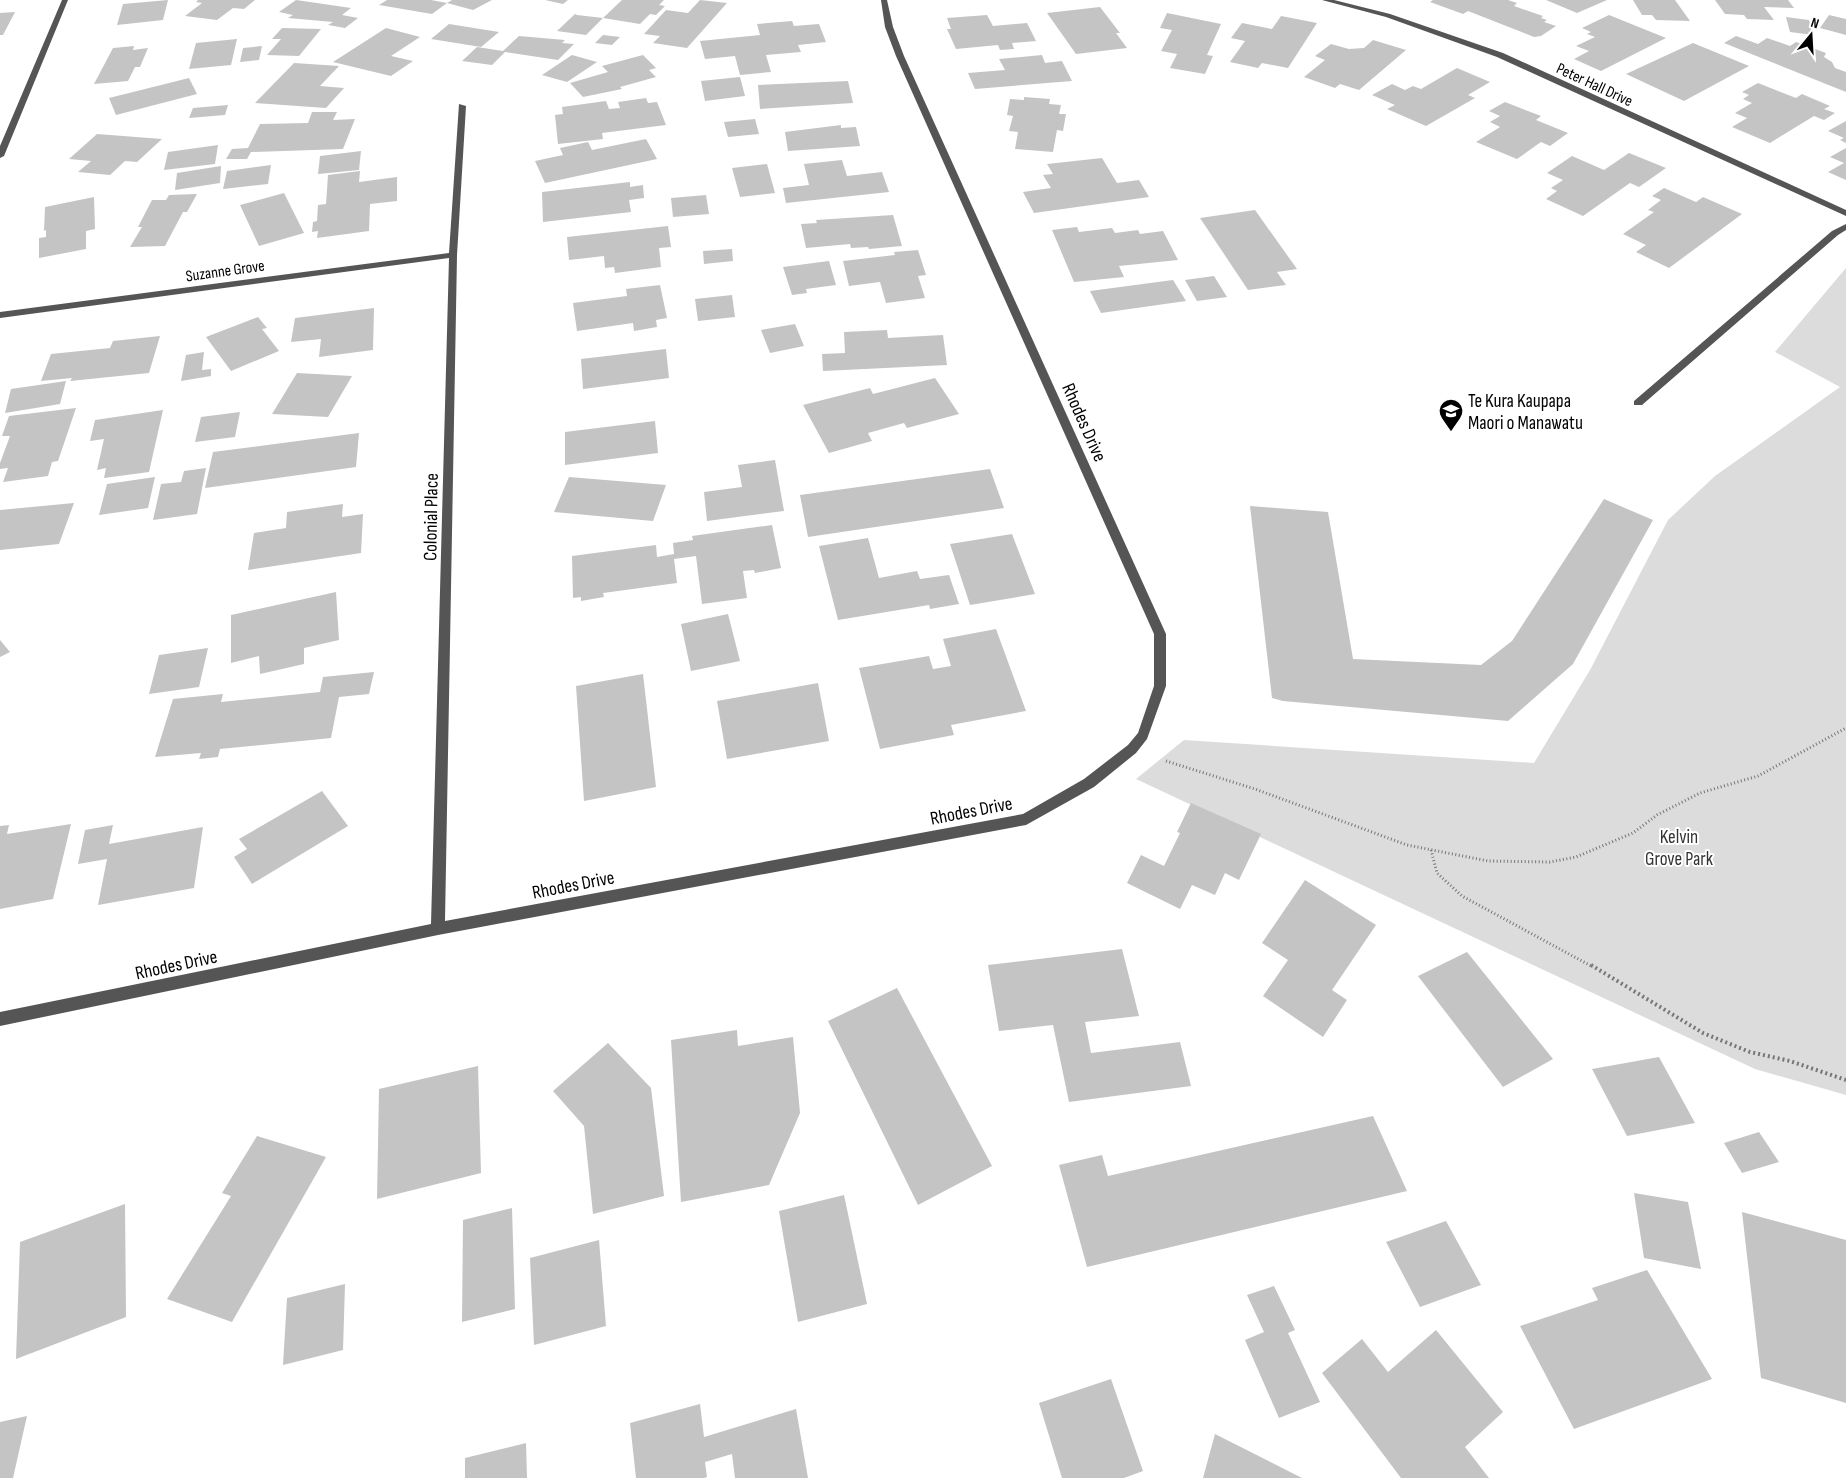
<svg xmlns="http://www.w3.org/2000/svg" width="1846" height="1478" font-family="'Sofia Sans Condensed',sans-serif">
<rect width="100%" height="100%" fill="#fff"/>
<path fill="#dcdcdc" d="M 1846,268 L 1846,1095 L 1755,1069 L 1136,779 L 1184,740 L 1534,763 L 1590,670 L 1668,520 L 1715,476 L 1840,387 L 1775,352 Z"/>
<path fill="#c4c4c4" d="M 168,0 L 163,20 L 117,25 L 123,4 Z
M 198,0 L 255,0 L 244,9 L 233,8 L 217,20 L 185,16 L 202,3 L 196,2 Z
M 296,0 L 351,8 L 342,15 L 358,18 L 345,28 L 328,25 L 333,22 L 288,18 L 293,15 L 279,12 Z
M 387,0 L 431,0 L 447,3 L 432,14 L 379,5 Z
M 452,0 L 492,0 L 473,10 L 447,3 Z
M 545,0 L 568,0 L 563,4 Z
M 622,0 L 664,0 L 659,5 L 665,6 L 656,15 L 650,14 L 640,24 L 603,18 Z
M 700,0 L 727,3 L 687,48 L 653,43 L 660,36 L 644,34 L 666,10 L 688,13 Z
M 1433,0 L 1508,0 L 1517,3 L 1514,6 L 1543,16 L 1541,18 L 1547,20 L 1544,22 L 1556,26 L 1541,36 L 1534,37 L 1468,11 L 1463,14 L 1430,2 Z
M 1546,0 L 1607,0 L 1577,13 Z
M 1633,0 L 1675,0 L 1690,21 L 1656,20 L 1652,15 L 1642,15 Z
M 1715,0 L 1788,0 L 1794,8 L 1764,7 L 1774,20 L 1747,19 L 1744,15 L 1725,14 Z
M 1100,7 L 1120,33 L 1116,33 L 1127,48 L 1076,54 L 1047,13 Z
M 15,12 L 3,35 L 0,35 L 0,13 Z
M 1167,13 L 1221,24 L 1207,55 L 1213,56 L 1205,74 L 1170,68 L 1177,54 L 1161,51 L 1172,30 L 1160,28 Z
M 575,14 L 577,15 L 603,18 L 586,35 L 557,31 Z
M 987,15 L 993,26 L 1027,23 L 1036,41 L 1012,43 L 1014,49 L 1000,50 L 998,45 L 956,49 L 947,29 L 951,29 L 947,18 Z
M 1609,15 L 1666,38 L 1601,71 L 1574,59 L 1589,51 L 1576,46 L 1595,37 L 1587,34 L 1591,32 L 1582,28 Z
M 1829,15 L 1846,19 L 1846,35 L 1820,28 Z
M 1281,16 L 1317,23 L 1288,68 L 1262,63 L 1258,68 L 1230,62 L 1245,41 L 1231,38 L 1242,23 L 1272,29 Z
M 1786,17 L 1809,20 L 1813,35 L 1790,32 Z
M 792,21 L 794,26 L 819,24 L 826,42 L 798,45 L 801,52 L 766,55 L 771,72 L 740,75 L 735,56 L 705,59 L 700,41 L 760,35 L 757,24 Z
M 449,24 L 499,32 L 481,47 L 431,39 Z
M 282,28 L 321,29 L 299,56 L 267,55 L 281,39 L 272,39 Z
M 386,28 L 420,37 L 391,56 L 413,61 L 391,76 L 333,62 Z
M 603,35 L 620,37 L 612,45 L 595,43 Z
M 519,36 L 565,40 L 562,43 L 574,44 L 558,60 L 505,52 L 492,65 L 462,61 L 477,47 L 503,51 Z
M 1736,36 L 1758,44 L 1767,38 L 1790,46 L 1796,42 L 1826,53 L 1824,57 L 1832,62 L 1835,68 L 1846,72 L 1846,92 L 1724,43 Z
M 237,39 L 231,65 L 189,69 L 196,43 Z
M 1373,40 L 1406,50 L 1359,90 L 1340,84 L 1335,88 L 1304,77 L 1325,60 L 1315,56 L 1331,44 L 1349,49 L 1364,48 Z
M 1693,43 L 1749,66 L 1684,101 L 1626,74 Z
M 134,46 L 133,50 L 148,48 L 140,67 L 135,67 L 128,81 L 94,84 L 113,48 Z
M 262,46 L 259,60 L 240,62 L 243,48 Z
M 572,55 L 597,62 L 567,82 L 542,75 Z
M 643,55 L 656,68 L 649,70 L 656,77 L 620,87 L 622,89 L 583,97 L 570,83 L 608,72 L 602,66 Z
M 1042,55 L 1045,63 L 1062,61 L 1072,81 L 975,89 L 968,73 L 1005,70 L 999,59 Z
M 294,63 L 339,66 L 320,86 L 344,88 L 326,108 L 255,103 Z
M 1457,68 L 1490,82 L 1468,95 L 1475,98 L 1426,126 L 1387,109 L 1395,105 L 1372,95 L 1392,84 L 1405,90 L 1413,86 L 1421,89 Z
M 740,77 L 745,96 L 705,101 L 701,81 Z
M 189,78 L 197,94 L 116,115 L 109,98 Z
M 848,81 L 853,103 L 760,109 L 758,85 Z
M 1758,83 L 1796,98 L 1802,94 L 1830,106 L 1824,109 L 1835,113 L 1824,120 L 1814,116 L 1770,143 L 1732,127 L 1747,118 L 1735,113 L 1752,103 L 1743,99 L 1749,95 L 1742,92 Z
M 1024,97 L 1050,99 L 1049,104 L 1061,105 L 1059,114 L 1066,114 L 1063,131 L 1057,130 L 1053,152 L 1015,149 L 1018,132 L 1009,131 L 1013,116 L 1007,115 L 1010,99 L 1024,100 Z
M 646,98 L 648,103 L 657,102 L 666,125 L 602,133 L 603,139 L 558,144 L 555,115 L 563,114 L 562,107 L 606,101 L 609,109 L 620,108 L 618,102 Z
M 1505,102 L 1541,116 L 1536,120 L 1568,133 L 1550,146 L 1541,142 L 1517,159 L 1476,142 L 1500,127 L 1490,122 L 1500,116 L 1489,111 Z
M 228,105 L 225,115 L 189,118 L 193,108 Z
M 312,112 L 337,112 L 333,120 L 355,119 L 343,149 L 251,152 L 247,159 L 226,159 L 232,149 L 248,148 L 260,124 L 308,123 Z
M 755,119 L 759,134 L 728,137 L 724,122 Z
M 1846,121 L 1846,143 L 1840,140 L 1844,138 L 1828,131 Z
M 841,125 L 841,128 L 856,127 L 860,146 L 788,151 L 785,132 Z
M 97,134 L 162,139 L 137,162 L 125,161 L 110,175 L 78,172 L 91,161 L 69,159 Z
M 646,139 L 657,159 L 545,183 L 535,161 L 563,155 L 560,148 L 588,142 L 592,150 Z
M 218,145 L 215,164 L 164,170 L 168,152 Z
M 1846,148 L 1846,180 L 1828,172 L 1844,163 L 1830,157 Z
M 361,151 L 359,170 L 318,174 L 320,156 Z
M 1629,153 L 1666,168 L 1639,187 L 1630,183 L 1583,216 L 1546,199 L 1557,191 L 1551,188 L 1563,180 L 1547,173 L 1572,156 L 1604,170 Z
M 1102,158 L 1117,183 L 1139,180 L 1149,197 L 1034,213 L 1023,192 L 1051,188 L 1043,175 L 1053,174 L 1047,164 Z
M 842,160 L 847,176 L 882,172 L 889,192 L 786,203 L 783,188 L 809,185 L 804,164 Z
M 767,164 L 775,193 L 740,197 L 732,168 Z
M 271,165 L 268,184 L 223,189 L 227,171 Z
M 221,166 L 220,183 L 175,190 L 177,173 Z
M 360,171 L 359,182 L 397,177 L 397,201 L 370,204 L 369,231 L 317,238 L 318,231 L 312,232 L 313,222 L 317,221 L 318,205 L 326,204 L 328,175 Z
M 630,182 L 630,187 L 643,185 L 644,198 L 629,200 L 631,212 L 543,222 L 542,192 Z
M 1664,188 L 1696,202 L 1703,197 L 1742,214 L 1669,268 L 1636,252 L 1646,245 L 1623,234 L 1654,212 L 1648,210 L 1661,200 L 1652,196 Z
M 284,193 L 304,233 L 259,246 L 240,205 Z
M 197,194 L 187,212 L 183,212 L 165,246 L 130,247 L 142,227 L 138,227 L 152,200 L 166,200 L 169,195 Z
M 706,195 L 709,214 L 673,217 L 671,198 Z
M 94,197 L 95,229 L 86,231 L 86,249 L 39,258 L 39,238 L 46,237 L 46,230 L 44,231 L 45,207 Z
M 1255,210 L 1297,269 L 1277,272 L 1286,285 L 1248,290 L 1200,218 Z
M 893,215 L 902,246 L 869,249 L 868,247 L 851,248 L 850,244 L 806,248 L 801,224 L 817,223 L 816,220 Z
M 668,226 L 671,247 L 659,248 L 661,267 L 615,273 L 614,267 L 605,268 L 604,256 L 569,260 L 567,237 Z
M 1077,227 L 1079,232 L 1112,228 L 1115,233 L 1138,230 L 1140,234 L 1163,231 L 1178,260 L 1119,266 L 1124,277 L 1074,282 L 1052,230 Z
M 732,249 L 733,261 L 704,264 L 703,251 Z
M 918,250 L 926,275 L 918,276 L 925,298 L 886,303 L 880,282 L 849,286 L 843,261 L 895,255 L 894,252 Z
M 829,261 L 836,285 L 806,289 L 807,293 L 792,295 L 783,267 Z
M 1214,276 L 1227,297 L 1197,301 L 1185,280 Z
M 1173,280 L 1186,301 L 1101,313 L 1090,291 Z
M 660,285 L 667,318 L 656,320 L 657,327 L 634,331 L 633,323 L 577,331 L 573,303 L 627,296 L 626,289 Z
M 732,295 L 735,317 L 698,321 L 695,299 Z
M 374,308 L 373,350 L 319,357 L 321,339 L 291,342 L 295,318 Z
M 258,317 L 267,328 L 262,329 L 279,351 L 231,371 L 206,337 Z
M 795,324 L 804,346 L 770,353 L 761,330 Z
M 887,330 L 888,338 L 943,335 L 947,365 L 823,371 L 822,354 L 845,353 L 844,332 Z
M 160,336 L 149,373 L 70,381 L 72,378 L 41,381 L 51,354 L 110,348 L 113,341 Z
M 666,349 L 669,378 L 583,389 L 581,359 Z
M 204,352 L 202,370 L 211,369 L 211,376 L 181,381 L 186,355 Z
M 297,373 L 352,376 L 328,417 L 272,414 Z
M 935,378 L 959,414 L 907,428 L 904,423 L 868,433 L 872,441 L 829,453 L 803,405 L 870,388 L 873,394 Z
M 66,381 L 60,404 L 5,413 L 11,389 Z
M 76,408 L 58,461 L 52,462 L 48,476 L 3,482 L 8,468 L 0,469 L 0,463 L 10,436 L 2,436 L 9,416 Z
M 163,410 L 149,472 L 104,478 L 106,468 L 97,470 L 104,439 L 90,441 L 95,420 Z
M 240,412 L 235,437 L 195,442 L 201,417 Z
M 655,421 L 658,453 L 565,465 L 565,432 Z
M 359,433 L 356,467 L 205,488 L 213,452 Z
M 775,460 L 784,511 L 707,521 L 704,492 L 742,487 L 738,465 Z
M 206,468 L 197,514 L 153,520 L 161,484 L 181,482 L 184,471 Z
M 990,469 L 1004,508 L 808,537 L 800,495 Z
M 155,477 L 148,508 L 99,515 L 107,484 Z
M 569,477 L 666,485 L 653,521 L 554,512 Z
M 1604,499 L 1653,520 L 1573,664 L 1508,721 L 1283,701 L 1272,698 L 1250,506 L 1328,512 L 1353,659 L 1481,665 L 1512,641 Z
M 74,503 L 59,544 L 0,550 L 0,510 Z
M 343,504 L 342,517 L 363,514 L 361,553 L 248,570 L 254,533 L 286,528 L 287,512 Z
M 772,525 L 781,568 L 755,573 L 754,570 L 743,571 L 747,598 L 702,604 L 696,556 L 674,559 L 677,583 L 603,593 L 604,597 L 581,601 L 581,597 L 573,598 L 572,556 L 656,545 L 657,557 L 674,554 L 673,543 L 693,540 L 692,536 Z
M 1012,534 L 1035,594 L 970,605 L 950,544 Z
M 868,538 L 879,578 L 917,571 L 920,579 L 949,575 L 959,604 L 930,609 L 929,605 L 838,620 L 819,546 Z
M 336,592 L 339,640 L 304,648 L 304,664 L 260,674 L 259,656 L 231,663 L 231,615 Z
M 728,614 L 740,661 L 691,671 L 681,624 Z
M 996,629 L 1026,711 L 951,725 L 954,735 L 880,749 L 859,668 L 929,656 L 933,669 L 951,666 L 943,639 Z
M 0,640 L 10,652 L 0,657 Z
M 208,648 L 199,687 L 149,694 L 159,655 Z
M 374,672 L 369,694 L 339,697 L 331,738 L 220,749 L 218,757 L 199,759 L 201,753 L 155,757 L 173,699 L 223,694 L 221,702 L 320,692 L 323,677 Z
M 643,674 L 656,787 L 584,801 L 576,686 Z
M 818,683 L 829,741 L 727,759 L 717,701 Z
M 322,791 L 348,826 L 252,884 L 234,857 L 247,849 L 239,839 Z
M 1191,803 L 1261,834 L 1239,880 L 1225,873 L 1215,895 L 1192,885 L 1180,909 L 1127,883 L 1141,855 L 1164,866 L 1180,833 L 1177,832 Z
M 71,824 L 53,899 L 0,909 L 0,826 L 9,825 L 7,834 Z
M 113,825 L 109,844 L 203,827 L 194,888 L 98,905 L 107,859 L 78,864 L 85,830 Z
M 1305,880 L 1376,925 L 1332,990 L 1347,1000 L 1323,1037 L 1263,996 L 1288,960 L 1262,943 Z
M 1122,949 L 1139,1016 L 1085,1022 L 1091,1053 L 1180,1042 L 1191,1086 L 1069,1102 L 1053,1025 L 999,1031 L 988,965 Z
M 1467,952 L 1553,1059 L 1503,1087 L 1418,976 Z
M 897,988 L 992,1166 L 918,1205 L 828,1021 Z
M 737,1030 L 738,1046 L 793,1037 L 800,1113 L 769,1185 L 681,1202 L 671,1040 Z
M 608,1043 L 651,1088 L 664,1196 L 593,1214 L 584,1126 L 553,1091 Z
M 1659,1057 L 1695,1123 L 1627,1136 L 1592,1069 Z
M 478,1066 L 481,1173 L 377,1199 L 379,1089 Z
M 1373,1116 L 1407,1191 L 1087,1267 L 1059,1165 L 1102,1155 L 1108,1176 Z
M 1759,1132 L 1779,1162 L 1742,1173 L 1724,1143 Z
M 257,1136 L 326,1157 L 232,1322 L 167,1299 L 231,1196 L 222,1193 Z
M 1634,1193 L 1688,1202 L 1701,1269 L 1644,1258 Z
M 844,1195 L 867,1304 L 798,1322 L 779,1211 Z
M 125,1204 L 126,1317 L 16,1359 L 20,1242 Z
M 512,1208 L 515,1309 L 462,1322 L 463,1220 Z
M 1742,1212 L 1846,1240 L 1846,1403 L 1761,1378 Z
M 1446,1221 L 1481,1285 L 1420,1307 L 1386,1242 Z
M 599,1240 L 606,1326 L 534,1345 L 530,1258 Z
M 1647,1270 L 1712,1379 L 1574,1429 L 1520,1326 L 1598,1300 L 1592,1288 Z
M 345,1284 L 343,1350 L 283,1365 L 287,1298 Z
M 1274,1286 L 1295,1330 L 1288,1333 L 1320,1402 L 1279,1418 L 1245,1340 L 1264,1332 L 1247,1295 Z
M 1436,1330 L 1503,1412 L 1465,1447 L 1489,1478 L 1401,1478 L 1322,1373 L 1362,1339 L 1388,1372 Z
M 1111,1379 L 1143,1471 L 1124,1478 L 1062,1478 L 1039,1403 Z
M 700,1404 L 704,1437 L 796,1409 L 808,1478 L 735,1478 L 732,1454 L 705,1462 L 707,1477 L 704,1478 L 636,1478 L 630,1423 Z
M 27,1416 L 13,1478 L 0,1478 L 0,1422 Z
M 1215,1434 L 1302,1478 L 1203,1478 Z
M 526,1443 L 527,1478 L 465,1478 L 465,1458 Z"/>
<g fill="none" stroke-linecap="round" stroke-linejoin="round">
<path stroke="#777" stroke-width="3" stroke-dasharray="1 2.5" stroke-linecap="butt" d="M 1166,761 L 1255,789 L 1407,845 L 1488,861 L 1550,862 L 1576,857 L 1633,833 L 1657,815 L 1700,793 L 1758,776 L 1846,728
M 1431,850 L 1437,873 L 1462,896 L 1593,967"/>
<path stroke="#777" stroke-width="4" stroke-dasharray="2 3" stroke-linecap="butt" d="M 1591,965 L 1703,1033 L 1750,1052 L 1790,1061 L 1846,1080"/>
<path fill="#555" fill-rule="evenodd" d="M 62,0 L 68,0 L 4,156 L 0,158 L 0,146 Z
M 881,0 L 887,0 L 893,27 L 904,56 L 1166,634 L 1166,686 L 1147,739 L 1136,753 L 1094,787 L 1026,825 L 438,935 L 0,1026 L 0,1012 L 431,924 L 449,258 L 0,318 L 0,312 L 449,253 L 459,104 L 466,106 L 457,255 L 445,921 L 1023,814 L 1084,779 L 1128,745 L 1138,733 L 1154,686 L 1154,634 L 896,56 L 885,27 Z
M 1322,0 L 1334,0 L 1390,14 L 1503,53 L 1846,210 L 1846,216 L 1497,57 L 1386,17 Z
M 1846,224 L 1846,230 L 1838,235 L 1642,405 L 1634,405 L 1634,401 L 1832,231 Z"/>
</g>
<defs>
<symbol id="school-pin" viewBox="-11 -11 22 30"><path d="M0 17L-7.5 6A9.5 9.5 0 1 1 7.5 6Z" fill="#000" stroke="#fff"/><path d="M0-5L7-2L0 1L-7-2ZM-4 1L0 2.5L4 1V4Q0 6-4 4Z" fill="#fff"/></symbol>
</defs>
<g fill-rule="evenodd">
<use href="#school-pin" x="1437" y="397" width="28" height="38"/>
</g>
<g text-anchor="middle" stroke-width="4" stroke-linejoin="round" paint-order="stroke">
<g font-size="16" fill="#000" stroke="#fff">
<text transform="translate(1595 84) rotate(25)" y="6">Peter Hall Drive</text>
<text transform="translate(225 270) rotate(-8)" y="6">Suzanne Grove</text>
</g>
<g font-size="19" fill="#000" stroke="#fff" text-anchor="start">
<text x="1468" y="407">Te Kura Kaupapa<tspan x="1468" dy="22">Maori o Manawatu</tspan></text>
</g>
<g font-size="19" fill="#000" stroke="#fff">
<text transform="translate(1085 422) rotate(66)" y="7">Rhodes Drive</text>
<text transform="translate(430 517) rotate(-89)" y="7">Colonial Place</text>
<text transform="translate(971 810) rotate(-11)" y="7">Rhodes Drive</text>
<text transform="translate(573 884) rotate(-11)" y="7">Rhodes Drive</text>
<text transform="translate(176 964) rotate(-12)" y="7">Rhodes Drive</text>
</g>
<g font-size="19" fill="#333" stroke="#fff">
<text x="1679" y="843">Kelvin<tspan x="1679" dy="22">Grove Park</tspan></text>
</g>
</g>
<g transform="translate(1811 35) rotate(18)" stroke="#ffffff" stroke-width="4" paint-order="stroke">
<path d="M0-4L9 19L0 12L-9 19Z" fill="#000000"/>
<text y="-8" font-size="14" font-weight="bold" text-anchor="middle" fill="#000000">N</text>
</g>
</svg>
